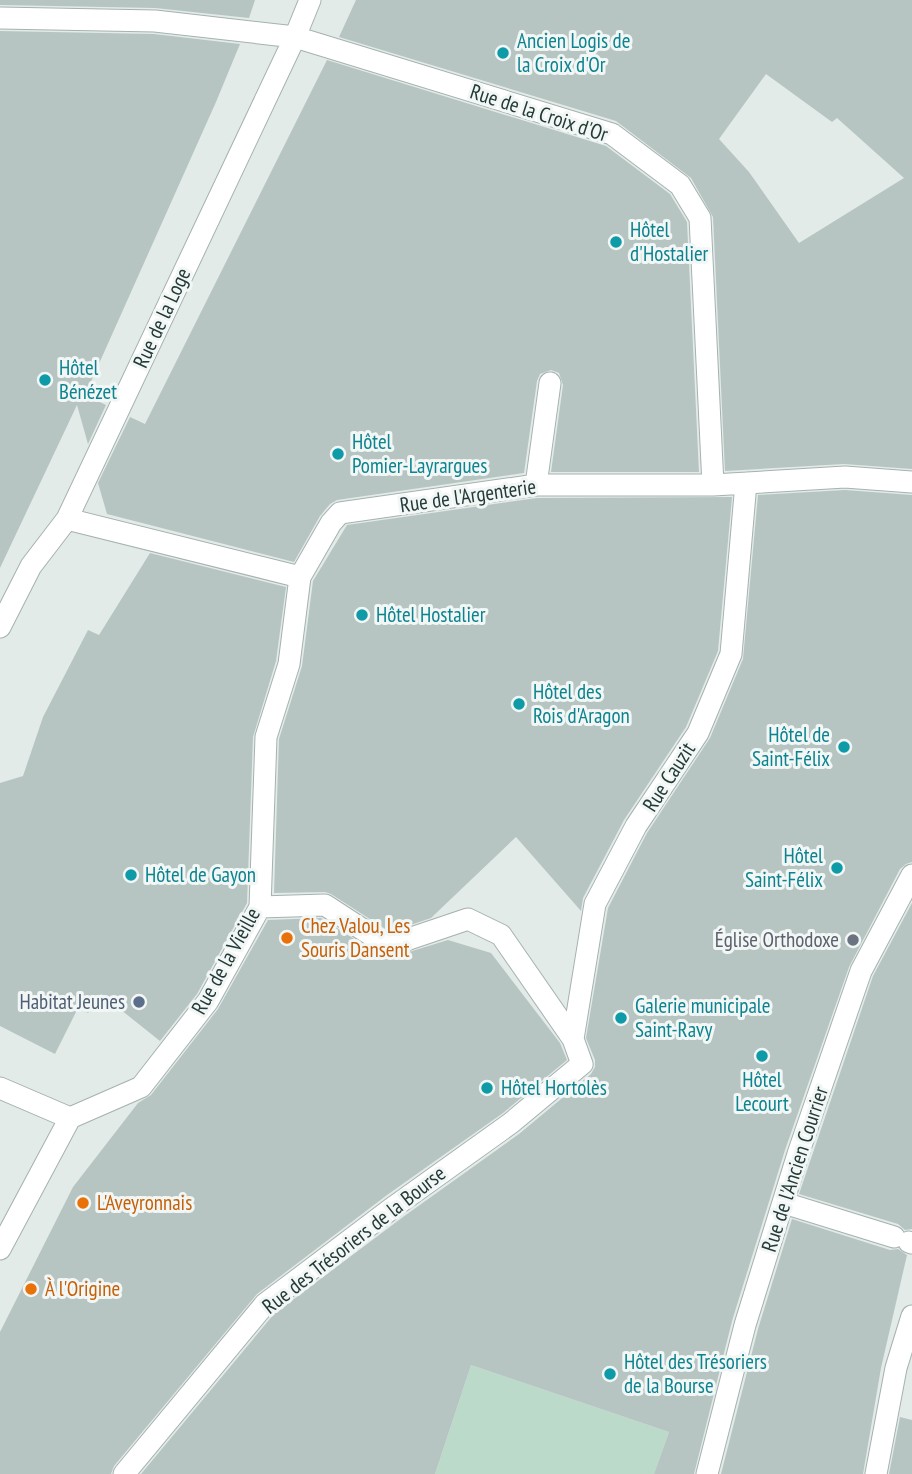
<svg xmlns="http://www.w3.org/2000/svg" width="912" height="1474" font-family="'PT Sans Narrow',sans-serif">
<rect width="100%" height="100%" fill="#e2ebe8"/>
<path fill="#bcdaca" d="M 471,1365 L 669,1432 L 654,1474 L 435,1474 Z"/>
<path fill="#b7c5c2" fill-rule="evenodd" d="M 0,0 L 255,0 L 249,18 L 155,8 L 0,5 Z
M 356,0 L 912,0 L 912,469 L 844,464 L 725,471 L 713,217 L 691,178 L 616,121 L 339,37 ZM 766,74 L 832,122 L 837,118 L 904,178 L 799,243 L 749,172 L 719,139 Z
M 0,31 L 154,34 L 240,44 L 216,102 L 85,395 L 106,405 L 88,444 L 77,405 L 0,568 Z
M 327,60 L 606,146 L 670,194 L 687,222 L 699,472 L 551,472 L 563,385 L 559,373 L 551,370 L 540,374 L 537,381 L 524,473 L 337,500 L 330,504 L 320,516 L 294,562 L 107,514 L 98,483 L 130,417 L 145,424 Z
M 845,490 L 912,495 L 912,862 L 906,864 L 900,869 L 849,967 L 785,1150 L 732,1321 L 694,1474 L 654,1474 L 669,1432 L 471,1365 L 435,1474 L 141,1474 L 274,1314 L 403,1217 L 519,1134 L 591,1074 L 595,1067 L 595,1060 L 586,1038 L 608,908 L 647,833 L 710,738 L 743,659 L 758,495 Z
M 732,497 L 718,651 L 686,727 L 624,820 L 583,898 L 581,911 L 516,837 L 431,918 L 390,932 L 331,894 L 325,892 L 274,893 L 279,739 L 302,666 L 313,581 L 347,525 L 537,498 Z
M 150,553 L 286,587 L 276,661 L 253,737 L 247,903 L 197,994 L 160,1041 L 101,994 L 88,1013 L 78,1008 L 55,1054 L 0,1026 L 0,783 L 23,776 L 43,717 L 88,630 L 99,635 Z
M 912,903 L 912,1229 L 905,1230 L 898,1224 L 799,1194 L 873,976 Z
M 321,918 L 386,959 L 448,940 L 491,953 L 560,1043 L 567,1060 L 503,1113 L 387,1195 L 257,1294 L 114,1466 L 111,1474 L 0,1474 L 0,1332 L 73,1187 L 138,1103 L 151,1095 L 218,1009 L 268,920 Z
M 792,1219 L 890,1250 L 898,1249 L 907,1255 L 881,1368 L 863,1474 L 721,1474 L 758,1329 Z
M 900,1417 L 912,1420 L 912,1474 L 889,1474 Z"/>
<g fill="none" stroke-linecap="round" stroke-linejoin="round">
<defs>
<path id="street" d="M 0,18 L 155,21 L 295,37 L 612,134 L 680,185 L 700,218 L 713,485
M 536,485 L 550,383
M 67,519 L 300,577 L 331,523 L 340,513 L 536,485 L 713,485 L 845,477 L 912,482
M 0,627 L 31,566 L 67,519 L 295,37 L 310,0
M 260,907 L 325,905 L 388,946 L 468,919 L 501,935 L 573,1039
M 0,1088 L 70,1118
M 70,1118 L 141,1087 L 208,1001 L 260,907 L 266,737 L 289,664 L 300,577
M 784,1203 L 894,1237
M 909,1242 L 912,1243
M 0,1249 L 70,1118
M 124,1474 L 265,1304 L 395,1206 L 511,1123 L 582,1064 L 573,1039 L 595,904 L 636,826 L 698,733 L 731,654 L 746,483
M 707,1474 L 745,1325 L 798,1154 L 861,971 L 912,875
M 876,1474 L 896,1368 L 912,1316"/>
</defs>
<use href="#street" stroke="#a5b2b0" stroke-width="23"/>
<use href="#street" stroke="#fff" stroke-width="21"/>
</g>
<g fill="#0f9aa8" stroke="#f2f7f6" stroke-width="2.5">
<circle cx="503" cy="53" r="7"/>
<circle cx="616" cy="242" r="7"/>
<circle cx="45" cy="380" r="7"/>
<circle cx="338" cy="454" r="7"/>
<circle cx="362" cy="615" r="7"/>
<circle cx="519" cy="704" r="7"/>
<circle cx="844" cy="747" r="7"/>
<circle cx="837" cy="868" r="7"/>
<circle cx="131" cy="875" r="7"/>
<circle cx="621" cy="1018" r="7"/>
<circle cx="762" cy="1056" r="7"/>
<circle cx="487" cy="1088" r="7"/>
<circle cx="610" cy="1374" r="7"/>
</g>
<g fill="#e8710a" stroke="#f2f7f6" stroke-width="2.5">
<circle cx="287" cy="938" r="7"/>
<circle cx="83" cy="1203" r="7"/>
<circle cx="31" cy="1289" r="7"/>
</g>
<circle fill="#6b7280" stroke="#f2f7f6" stroke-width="2.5" cx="853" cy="940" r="7"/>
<circle fill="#5c6f8a" stroke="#f2f7f6" stroke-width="2.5" cx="139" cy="1002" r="7"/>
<g text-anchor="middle" stroke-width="6" stroke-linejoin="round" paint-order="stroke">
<g font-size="21" fill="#0d838f" stroke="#f2f7f6" text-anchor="start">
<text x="517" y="48">Ancien Logis de<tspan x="517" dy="24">la Croix d'Or</tspan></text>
<text x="630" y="237">Hôtel<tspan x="630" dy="24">d'Hostalier</tspan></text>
<text x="59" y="375">Hôtel<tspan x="59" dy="24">Bénézet</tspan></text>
<text x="352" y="449">Hôtel<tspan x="352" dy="24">Pomier-Layrargues</tspan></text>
<text x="376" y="622">Hôtel Hostalier</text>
<text x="533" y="699">Hôtel des<tspan x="533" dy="24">Rois d'Aragon</tspan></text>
<text x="830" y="742" text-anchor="end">Hôtel de<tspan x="830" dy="24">Saint-Félix</tspan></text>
<text x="823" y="863" text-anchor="end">Hôtel<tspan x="823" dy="24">Saint-Félix</tspan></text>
<text x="145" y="882">Hôtel de Gayon</text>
<text x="635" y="1013">Galerie municipale<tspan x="635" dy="24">Saint-Ravy</tspan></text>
<text x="762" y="1087" text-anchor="middle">Hôtel<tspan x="762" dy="24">Lecourt</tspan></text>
<text x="501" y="1095">Hôtel Hortolès</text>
<text x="624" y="1369">Hôtel des Trésoriers<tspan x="624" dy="24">de la Bourse</tspan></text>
</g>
<g font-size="21" fill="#233a38" stroke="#f2f7f6">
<text transform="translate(539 113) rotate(18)" y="7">Rue de la Croix d'Or</text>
<text transform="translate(162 318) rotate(-65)" y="7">Rue de la Loge</text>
<text transform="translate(468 496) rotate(-8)" y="7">Rue de l'Argenterie</text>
<text transform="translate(669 777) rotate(-57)" y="7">Rue Cauzit</text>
<text transform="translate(226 961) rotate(-61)" y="7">Rue de la Vieille</text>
<text transform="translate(795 1169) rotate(-72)" y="7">Rue de l'Ancien Courrier</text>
<text transform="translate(354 1240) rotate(-38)" y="7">Rue des Trésoriers de la Bourse</text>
</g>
<g font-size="21" fill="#c56008" stroke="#f2f7f6" text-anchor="start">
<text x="301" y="933">Chez Valou, Les<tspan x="301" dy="24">Souris Dansent</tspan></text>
<text x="97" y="1210">L'Aveyronnais</text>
<text x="45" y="1296">À l'Origine</text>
</g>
<g font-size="21" fill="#5b616d" stroke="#f2f7f6" text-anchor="end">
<text x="839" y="947">Église Orthodoxe</text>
</g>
<g font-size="21" fill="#4e5e75" stroke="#f2f7f6" text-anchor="end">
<text x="125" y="1009">Habitat Jeunes</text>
</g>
</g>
</svg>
